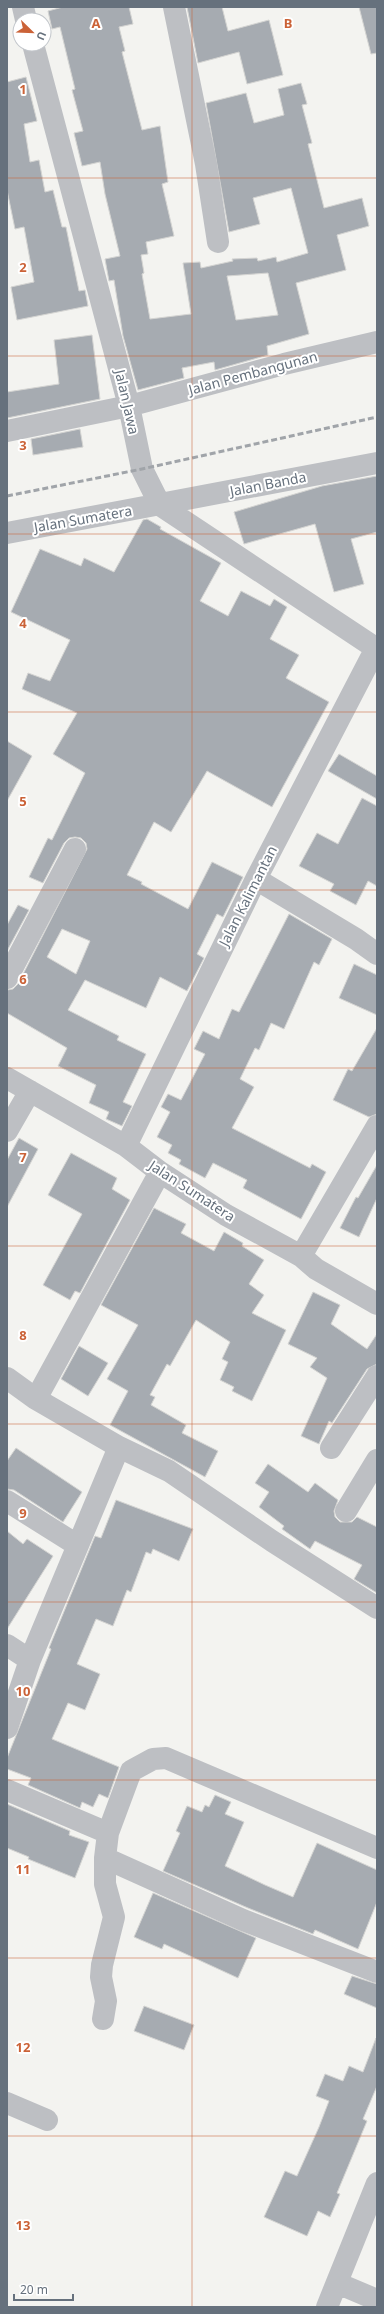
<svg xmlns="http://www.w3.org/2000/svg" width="384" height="2314" font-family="'Noto Sans',sans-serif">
<rect width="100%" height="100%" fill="#f3f3f0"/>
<path fill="#a6abb1" stroke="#d4d4d2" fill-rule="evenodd" d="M 63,7 L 129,7 L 133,24 L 119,27 L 125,51 L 122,52 L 142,130 L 160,126 L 168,182 L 162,184 L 174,236 L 146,242 L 148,254 L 141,255 L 144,273 L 142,274 L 150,319 L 191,314 L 183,263 L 200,262 L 201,268 L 233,261 L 232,259 L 257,258 L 258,261 L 276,257 L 277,262 L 308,253 L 291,188 L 253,198 L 260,224 L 229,232 L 206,103 L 246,93 L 254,123 L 284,115 L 278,89 L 301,83 L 307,104 L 302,105 L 312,143 L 308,144 L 324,208 L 362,198 L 369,226 L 337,235 L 346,270 L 296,283 L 309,334 L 267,346 L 268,355 L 215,370 L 214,362 L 182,368 L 184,378 L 138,390 L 123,336 L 114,280 L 109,281 L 105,259 L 120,256 L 105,194 L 100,162 L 82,166 L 74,133 L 83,131 L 72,90 L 75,89 L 60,27 L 52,29 L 48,11 ZM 268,273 L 278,315 L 236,320 L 227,276 Z
M 187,7 L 222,7 L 228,31 L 269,20 L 283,75 L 247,84 L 239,52 L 198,63 Z
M 359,7 L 377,7 L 377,53 L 371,54 Z
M 26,77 L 37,121 L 24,124 L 30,162 L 39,160 L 45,192 L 53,190 L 62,227 L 66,227 L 79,291 L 85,290 L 88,306 L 17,320 L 11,287 L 34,282 L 24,227 L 15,229 L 7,190 L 7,82 Z
M 92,335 L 100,399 L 7,418 L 7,392 L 59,384 L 54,340 Z
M 80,429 L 83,447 L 33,455 L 31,439 Z
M 377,476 L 377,532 L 351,539 L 364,584 L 334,592 L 315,524 L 244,544 L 234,512 L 322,486 Z
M 147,519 L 161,527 L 160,529 L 221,563 L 200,601 L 228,616 L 241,591 L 270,606 L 274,599 L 287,607 L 270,639 L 299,655 L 286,678 L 329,702 L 272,807 L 207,771 L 171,832 L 154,822 L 127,875 L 142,882 L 141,884 L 188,909 L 212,862 L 243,877 L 223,917 L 217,914 L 197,954 L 204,958 L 187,991 L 160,977 L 146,1008 L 85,980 L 68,1010 L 119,1036 L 117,1040 L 146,1054 L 123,1102 L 132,1106 L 122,1126 L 106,1119 L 109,1112 L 89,1103 L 96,1085 L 58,1066 L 67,1048 L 7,1013 L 7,990 L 13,989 L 18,984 L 87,849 L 86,843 L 81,838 L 75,837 L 69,838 L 64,843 L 43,883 L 29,877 L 48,838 L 52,840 L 85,773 L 53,754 L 77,713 L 22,689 L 28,673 L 50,681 L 70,640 L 11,612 L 40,549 L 81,566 L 84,558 L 114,572 L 143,520 ZM 62,929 L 90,941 L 76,974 L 47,957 Z
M 7,741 L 32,756 L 7,801 Z
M 339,754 L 377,776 L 377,799 L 328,771 Z
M 362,798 L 377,806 L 377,886 L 368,881 L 356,905 L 330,891 L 334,884 L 299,866 L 317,833 L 338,844 Z
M 18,905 L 29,910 L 7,951 L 7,925 Z
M 289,914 L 332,939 L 319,965 L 314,962 L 284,1029 L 271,1023 L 259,1050 L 255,1048 L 240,1079 L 254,1087 L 232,1128 L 310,1168 L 312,1164 L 326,1172 L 301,1219 L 243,1188 L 247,1180 L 213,1163 L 205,1178 L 179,1164 L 181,1160 L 168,1153 L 172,1145 L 157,1137 L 170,1112 L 161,1107 L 168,1094 L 181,1100 L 205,1054 L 194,1049 L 203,1031 L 219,1039 L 232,1009 L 239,1012 Z
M 354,964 L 377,975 L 377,1015 L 339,998 Z
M 377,1028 L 377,1114 L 369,1117 L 333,1100 L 348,1069 L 352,1071 Z
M 19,1138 L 38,1149 L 7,1207 L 7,1160 Z
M 71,1153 L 117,1178 L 112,1189 L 130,1200 L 80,1293 L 75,1291 L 70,1300 L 43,1285 L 82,1214 L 48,1195 Z
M 377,1165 L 377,1198 L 359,1237 L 340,1228 L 356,1197 L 358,1198 Z
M 154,1208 L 186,1224 L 181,1233 L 214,1251 L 224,1232 L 243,1243 L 242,1246 L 264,1260 L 249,1284 L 264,1295 L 252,1313 L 286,1330 L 252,1401 L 232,1391 L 234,1387 L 220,1380 L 228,1362 L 222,1359 L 230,1342 L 196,1320 L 170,1366 L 167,1364 L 150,1395 L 155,1397 L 151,1405 L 186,1425 L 182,1433 L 218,1451 L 205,1477 L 110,1425 L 128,1391 L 107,1379 L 138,1325 L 101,1305 Z
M 313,1292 L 340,1305 L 331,1324 L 367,1349 L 377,1334 L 377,1364 L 367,1369 L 332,1423 L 329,1421 L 319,1444 L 301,1436 L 327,1378 L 310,1367 L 317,1358 L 288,1344 Z
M 79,1346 L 108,1363 L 88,1396 L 61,1379 Z
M 16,1448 L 82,1492 L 63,1522 L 14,1490 L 7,1489 L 7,1461 Z
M 268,1464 L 308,1492 L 315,1483 L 338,1500 L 334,1511 L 335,1517 L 340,1522 L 352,1522 L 357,1517 L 377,1527 L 377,1593 L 354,1579 L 362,1565 L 315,1541 L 310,1549 L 282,1529 L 284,1526 L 259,1507 L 269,1492 L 255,1483 Z
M 116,1500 L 193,1529 L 179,1561 L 153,1549 L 151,1554 L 146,1552 L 131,1592 L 127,1590 L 113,1626 L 96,1619 L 77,1664 L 100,1674 L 85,1710 L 68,1703 L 52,1739 L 119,1767 L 108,1798 L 99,1794 L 93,1807 L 82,1802 L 80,1808 L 28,1785 L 31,1778 L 7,1769 L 7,1758 L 51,1649 L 49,1648 L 95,1536 L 101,1538 Z
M 7,1531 L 23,1544 L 27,1539 L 53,1556 L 7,1629 Z
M 215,1795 L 231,1802 L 225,1814 L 244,1822 L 225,1866 L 265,1885 L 293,1897 L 317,1843 L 377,1870 L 377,1902 L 358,1949 L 315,1930 L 313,1934 L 248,1908 L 163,1871 L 180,1833 L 176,1831 L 187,1806 L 202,1812 L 205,1805 L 209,1807 Z
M 7,1804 L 70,1831 L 69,1835 L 89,1842 L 75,1878 L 28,1859 L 29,1857 L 7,1848 Z
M 153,1893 L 256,1938 L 238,1978 L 164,1944 L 162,1949 L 134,1937 Z
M 352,1976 L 377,1984 L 377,2008 L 344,1994 Z
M 144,2006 L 194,2025 L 184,2050 L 134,2031 Z
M 376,2038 L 377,2086 L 363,2119 L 367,2121 L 337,2193 L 340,2194 L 330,2217 L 318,2211 L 307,2236 L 264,2217 L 285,2171 L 297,2176 L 319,2127 L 329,2101 L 316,2096 L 325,2074 L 343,2081 L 349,2066 L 363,2072 Z"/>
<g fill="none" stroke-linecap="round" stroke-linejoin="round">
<path stroke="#bdbfc3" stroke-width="22" d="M 23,7 L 26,20
M 174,7 L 206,164 L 218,242
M 33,44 L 129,406 L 142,469 L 160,505 L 377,649
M 7,431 L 129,406 L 284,364 L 377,342
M 7,533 L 377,463
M 256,879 L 356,939 L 377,954
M 7,978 L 75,849
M 7,1078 L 126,1146 L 160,1172 L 226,1215 L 301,1256 L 316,1269 L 377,1304
M 7,1131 L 30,1091
M 126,1146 L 256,879 L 376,648
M 160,1172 L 36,1399 L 119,1447 L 169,1471 L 272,1541 L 377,1608
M 301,1256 L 377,1126
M 7,1378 L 36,1399
M 331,1448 L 377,1376
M 7,1501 L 77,1545
M 346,1511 L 377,1460
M 7,1645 L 30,1660
M 7,1728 L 30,1660 L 119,1447
M 7,1790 L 108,1833 L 105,1858 L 105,1884 L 114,1917 L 102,1965 L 101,1977 L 106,2001 L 103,2019
M 108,1833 L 131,1771 L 153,1759 L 166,1758 L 377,1848
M 105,1858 L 243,1920 L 377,1972
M 7,2103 L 47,2120
M 337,2283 L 377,2300
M 327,2307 L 377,2183"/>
<path stroke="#a0a4a9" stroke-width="3" stroke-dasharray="6 3" stroke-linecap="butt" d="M 7,496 L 142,469 L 377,417"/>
</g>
<path fill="none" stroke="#cb6237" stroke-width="1" stroke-opacity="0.55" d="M 192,7 L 192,2307M 7,178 L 377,178M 7,356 L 377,356M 7,534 L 377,534M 7,712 L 377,712M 7,890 L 377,890M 7,1068 L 377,1068M 7,1246 L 377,1246M 7,1424 L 377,1424M 7,1602 L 377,1602M 7,1780 L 377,1780M 7,1958 L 377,1958M 7,2136 L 377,2136"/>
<g text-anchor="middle" stroke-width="4" stroke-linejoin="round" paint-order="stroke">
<g font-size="14" fill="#66717d" stroke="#fff">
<text transform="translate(253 373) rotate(-15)" y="5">Jalan Pembangunan</text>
<text transform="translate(127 402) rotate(77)" y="5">Jalan Jawa</text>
<text transform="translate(268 484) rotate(-11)" y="5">Jalan Banda</text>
<text transform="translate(83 519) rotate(-10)" y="5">Jalan Sumatera</text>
<text transform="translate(248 896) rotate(-63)" y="5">Jalan Kalimantan</text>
<text transform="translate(192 1191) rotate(33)" y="5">Jalan Sumatera</text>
</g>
</g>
<g font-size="13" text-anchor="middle" font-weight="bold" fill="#cb6237" stroke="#fff" stroke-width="4" stroke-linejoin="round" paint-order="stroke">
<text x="96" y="28">A</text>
<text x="288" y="28">B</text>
<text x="23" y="94">1</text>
<text x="23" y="272">2</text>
<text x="23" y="450">3</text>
<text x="23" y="628">4</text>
<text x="23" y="806">5</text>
<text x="23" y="984">6</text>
<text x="23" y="1162">7</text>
<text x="23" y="1340">8</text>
<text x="23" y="1518">9</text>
<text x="23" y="1696">10</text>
<text x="23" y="1874">11</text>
<text x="23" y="2052">12</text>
<text x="23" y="2230">13</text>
</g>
<rect width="384" height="2314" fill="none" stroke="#66717d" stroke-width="16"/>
<g transform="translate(32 32) rotate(113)"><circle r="19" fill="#ffffff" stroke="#c2c6cb"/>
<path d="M0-3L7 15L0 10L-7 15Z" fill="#cb6237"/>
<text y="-6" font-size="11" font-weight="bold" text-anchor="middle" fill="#66717d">U</text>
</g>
<path d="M14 2294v6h59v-6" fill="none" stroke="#66717d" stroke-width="2"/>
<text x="20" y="2294" font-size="12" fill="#66717d" stroke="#ffffff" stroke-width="3" paint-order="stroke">20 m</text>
</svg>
